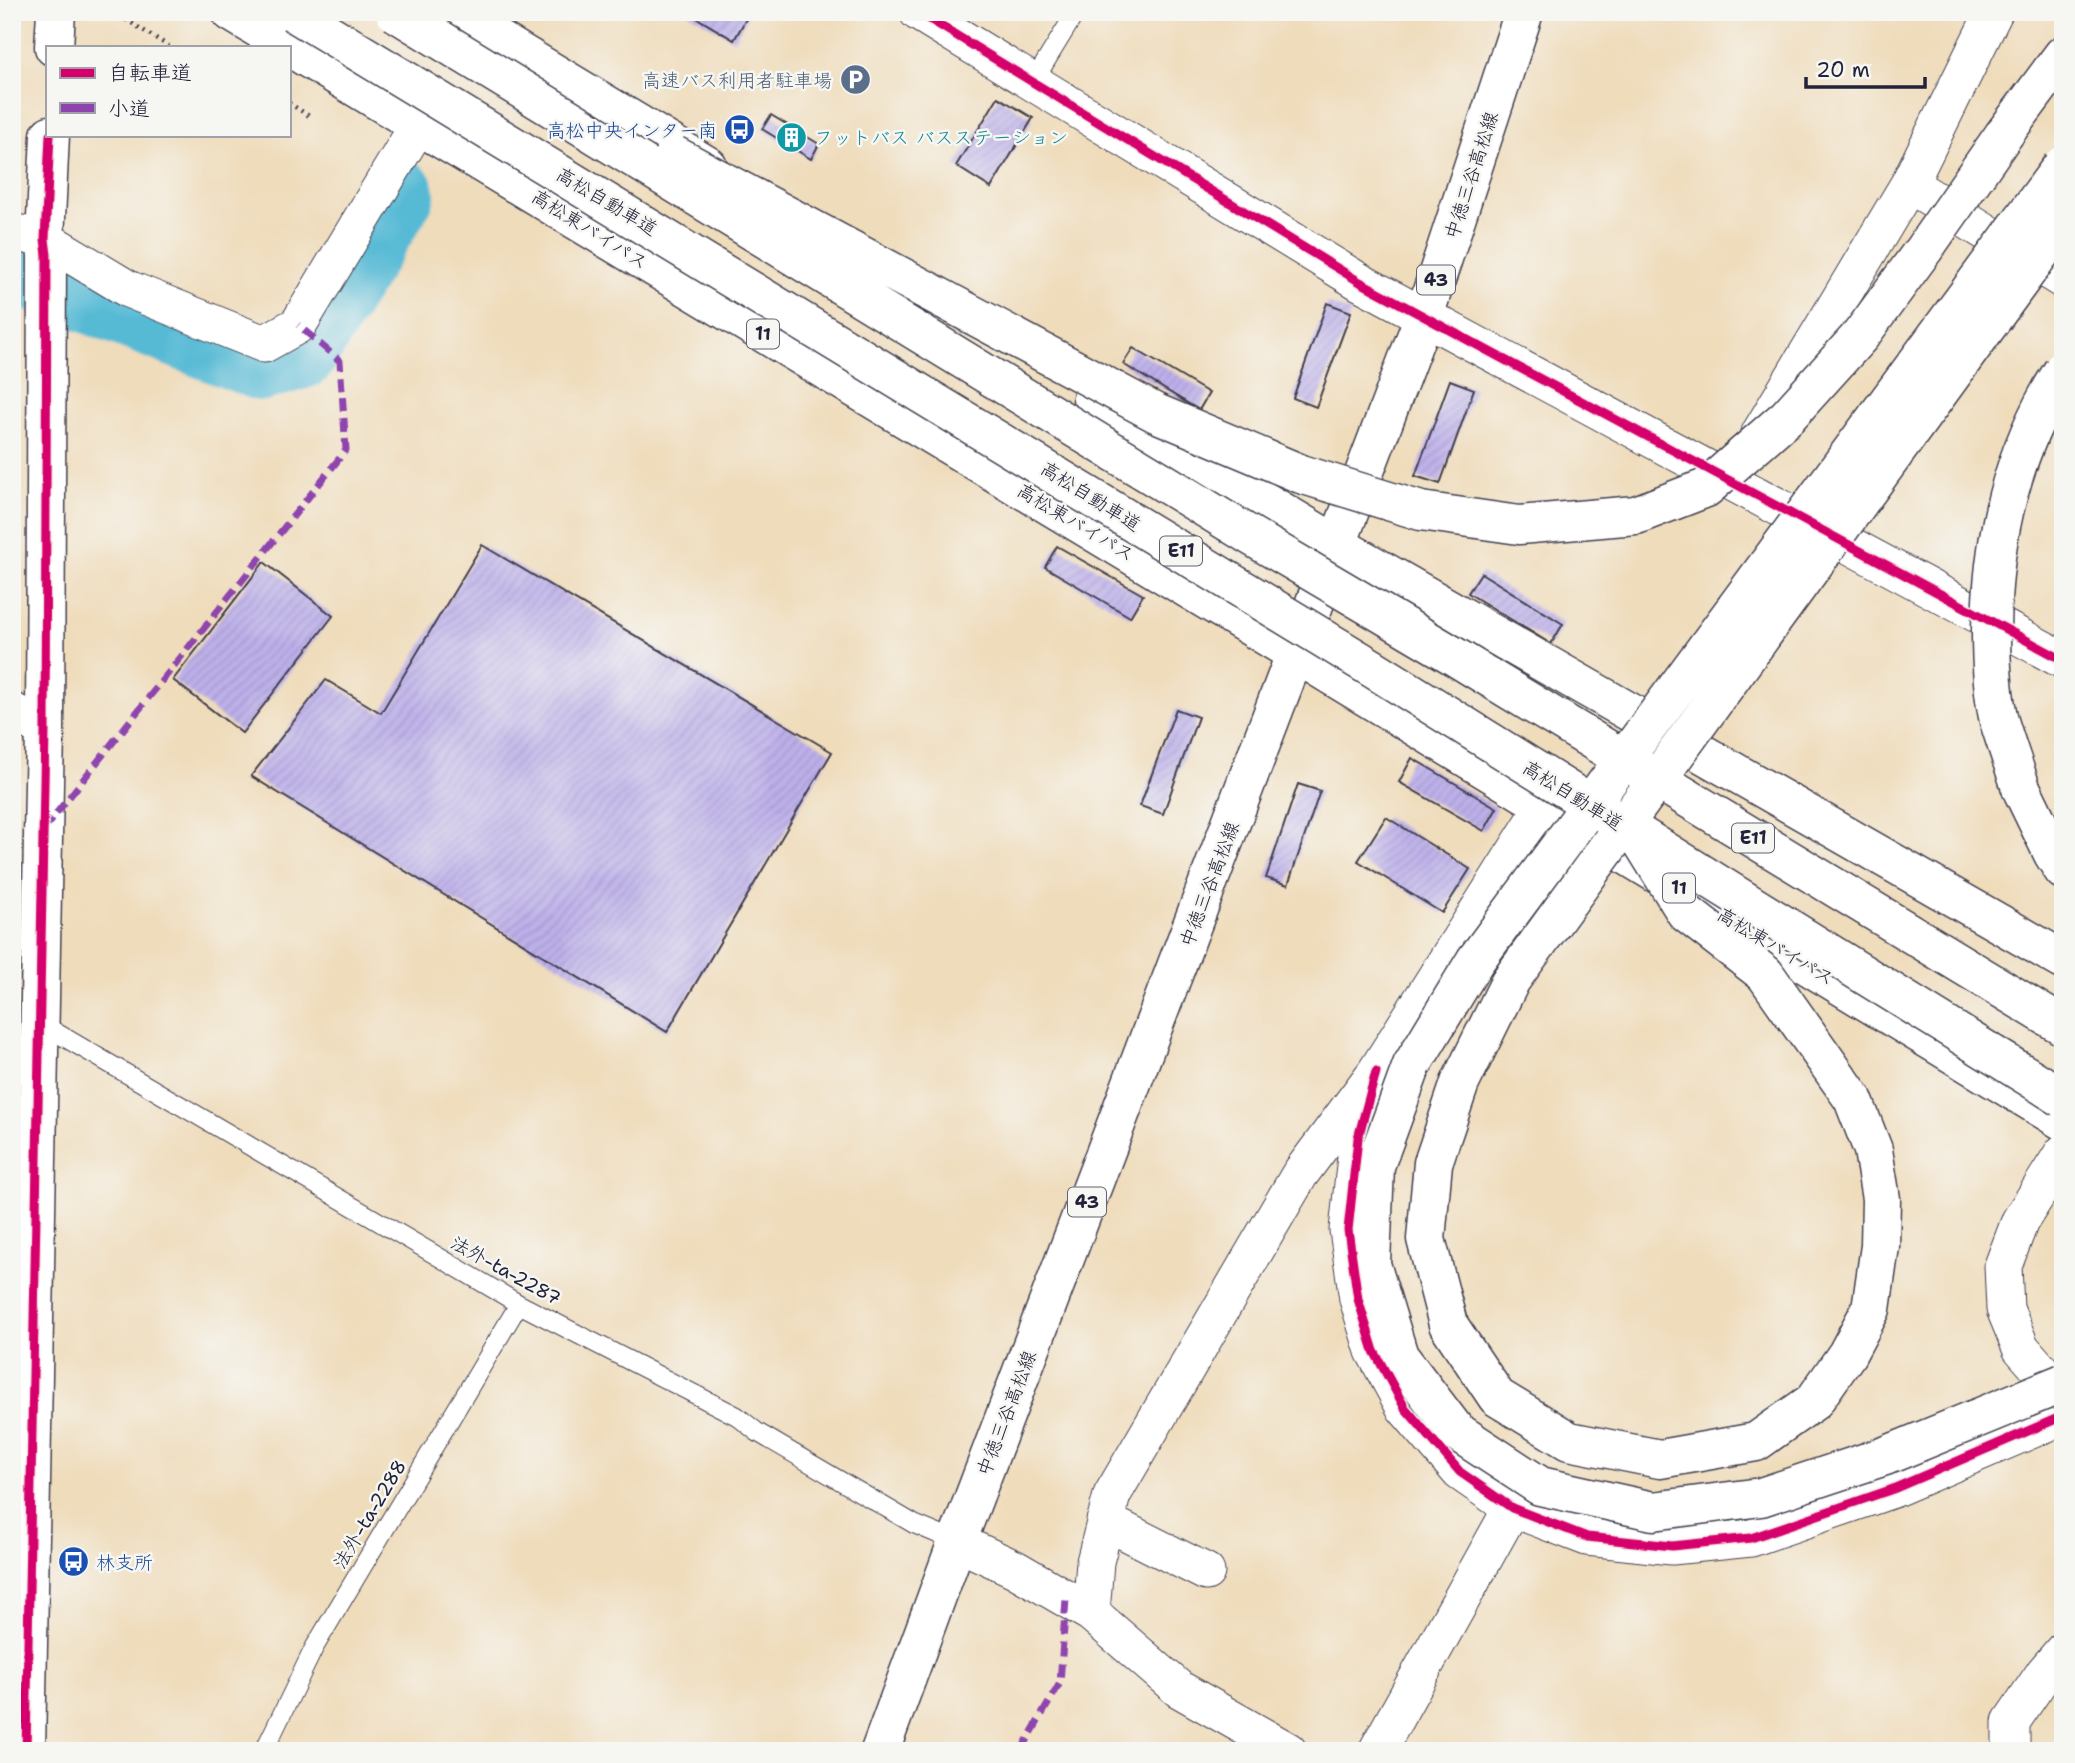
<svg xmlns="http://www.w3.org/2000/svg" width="2075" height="1763" font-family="'Shantell Sans','Klee One',sans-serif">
<defs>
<pattern id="building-hatch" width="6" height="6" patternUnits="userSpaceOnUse" patternTransform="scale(1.75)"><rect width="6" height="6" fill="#bdb0ea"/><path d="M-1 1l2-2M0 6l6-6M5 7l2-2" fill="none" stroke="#a297ca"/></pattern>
</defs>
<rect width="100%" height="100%" fill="#f6f6f2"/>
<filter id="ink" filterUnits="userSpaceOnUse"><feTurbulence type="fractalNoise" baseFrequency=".0143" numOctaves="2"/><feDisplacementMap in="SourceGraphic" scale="14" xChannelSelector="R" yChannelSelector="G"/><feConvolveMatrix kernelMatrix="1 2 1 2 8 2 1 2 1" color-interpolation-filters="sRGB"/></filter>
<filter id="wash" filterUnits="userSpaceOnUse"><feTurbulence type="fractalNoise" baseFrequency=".00686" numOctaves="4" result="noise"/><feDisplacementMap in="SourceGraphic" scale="28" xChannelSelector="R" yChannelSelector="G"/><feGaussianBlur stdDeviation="1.57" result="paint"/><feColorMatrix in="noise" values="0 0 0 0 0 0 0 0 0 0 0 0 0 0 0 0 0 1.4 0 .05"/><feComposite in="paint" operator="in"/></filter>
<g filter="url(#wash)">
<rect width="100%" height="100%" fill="#efdcbb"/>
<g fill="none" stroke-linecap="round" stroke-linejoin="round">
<path stroke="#57bad5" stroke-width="72" d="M 12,267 L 262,365 L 302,353 L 399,194"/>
</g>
<g id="blocks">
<path fill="url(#building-hatch)" d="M 687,12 L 750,12 L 734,40 Z
M 998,97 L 1033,118 L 991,188 L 956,166 Z
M 771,115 L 819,144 L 811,159 L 762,129 Z
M 1327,303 L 1351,312 L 1316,407 L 1293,398 Z
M 1133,348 L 1209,393 L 1199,410 L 1123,364 Z
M 1450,380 L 1474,389 L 1440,484 L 1415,476 Z
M 482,545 L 832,752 L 667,1032 L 251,776 L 326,680 L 381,713 Z
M 1057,546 L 1143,595 L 1130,617 L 1045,567 Z
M 264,562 L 333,616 L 242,733 L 173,680 Z
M 1481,573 L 1563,624 L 1551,644 L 1468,593 Z
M 1176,709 L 1198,717 L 1163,814 L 1140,806 Z
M 1412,758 L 1497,808 L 1484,831 L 1399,782 Z
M 1298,784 L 1320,791 L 1288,885 L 1266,878 Z
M 1386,817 L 1470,869 L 1442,913 L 1358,861 Z"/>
</g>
</g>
<g filter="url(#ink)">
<use href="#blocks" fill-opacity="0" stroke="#413e4e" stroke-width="2"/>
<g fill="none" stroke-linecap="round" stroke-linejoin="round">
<defs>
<path id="service" d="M 1033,82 L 1076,12
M 40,1023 L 519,1304 L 737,1416 L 757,1432 L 914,1524 L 957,1542
M 264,1751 L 314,1648 L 519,1304"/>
<path id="minor" d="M 918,12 L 1360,282 L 2063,660
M 1909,184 L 1994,12
M 12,232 L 45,239 L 128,289 L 264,344 L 298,325 L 419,124
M 1760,433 L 1909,184 L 2063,280
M 12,711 L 45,730
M 1376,1072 L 1358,1138 L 1348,1230 L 1358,1299 L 1374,1351 L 1405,1408 L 1460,1472 L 1512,1508 L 1587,1537 L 1672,1546 L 1751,1538 L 1893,1489 L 2063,1416
M 2063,1153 L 2020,1221 L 2003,1266 L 2005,1309 L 2021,1348 L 2048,1379 L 2063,1390
M 1105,1521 L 1206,1572
M 957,1542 L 1015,1569 L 1091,1613 L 1179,1689 L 1288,1751
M 1091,1613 L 1095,1562 L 1112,1495 L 1300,1174 L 1376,1072 L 1545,805
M 1377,1751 L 1512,1508
M 2011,1751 L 2011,1722 L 2045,1672 L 2063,1651"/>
<path id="tertiary" d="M 54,47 L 56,12
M 26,1751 L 45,730 L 47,255 L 45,239 L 50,135"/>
<path id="primary" d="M 880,1751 L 957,1542 L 1424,316 L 1524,12"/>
<path id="trunk" d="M 231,12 L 1296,654 L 2063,1121
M 453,12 L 708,166
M 1092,398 L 1336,544 L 2063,960"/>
<path id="motorway" d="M 2005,133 L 2063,55
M 2021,788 L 2053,854 L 2063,870"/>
</defs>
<use href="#service" stroke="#413e4e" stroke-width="20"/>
<use href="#minor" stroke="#413e4e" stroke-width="39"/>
<use href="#tertiary" stroke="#413e4e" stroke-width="41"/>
<use href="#primary" stroke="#413e4e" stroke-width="41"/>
<use href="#trunk" stroke="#413e4e" stroke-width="41"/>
<use href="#motorway" stroke="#413e4e" stroke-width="41"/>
<path stroke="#413e4e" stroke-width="4.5" stroke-dasharray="2 5" stroke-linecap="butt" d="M 114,12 L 170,47
M 289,103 L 309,116"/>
<use href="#service" stroke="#fff" stroke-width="18"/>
<use href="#minor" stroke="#fff" stroke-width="37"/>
<use href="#tertiary" stroke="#fff" stroke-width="38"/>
<use href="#primary" stroke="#fff" stroke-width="38"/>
<use href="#trunk" stroke="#fff" stroke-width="38"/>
<use href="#motorway" stroke="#fff" stroke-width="38"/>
<defs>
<path id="motorway-bridge" d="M 293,12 C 654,229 1014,447 1372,668 C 1602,811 1832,956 2063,1098
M 395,12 L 1251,536 L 1444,650 L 2063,1026
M 674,155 L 1156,413 L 1301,474 L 1421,511 L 1519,525 L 1636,515 L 1706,488 L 1787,417 L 1861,335 L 1924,249 L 2005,133
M 2062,166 L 1475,961 L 1412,1065 L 1375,1166 L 1371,1264 L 1399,1356 L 1456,1431 L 1540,1486 L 1653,1511 L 1761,1497 L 1885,1456 L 2063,1383
M 2021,788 C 2014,766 2006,744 1999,721 C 1992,692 1991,660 1991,630 C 1992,535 2012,451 2063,370
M 1639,837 L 1686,913 L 1765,974 L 1853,1099 L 1873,1150 L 1881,1199 L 1880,1246 L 1871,1309 L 1847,1354 L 1814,1401 L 1756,1442 L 1660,1459 L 1569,1441 L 1497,1397 L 1448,1324 L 1426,1239 L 1433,1163 L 1460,1083 L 1511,980 L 2063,222"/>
</defs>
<use href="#motorway-bridge" stroke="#413e4e" stroke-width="41" stroke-linecap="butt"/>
<use href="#motorway-bridge" stroke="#fff" stroke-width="38"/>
<path stroke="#8e44ad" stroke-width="7" stroke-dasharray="14 7" stroke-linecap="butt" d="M 43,830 L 346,450 L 340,361 L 298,325
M 1021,1751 L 1060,1683 L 1066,1599"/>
<defs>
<path id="cycleway" d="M 918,12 L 1360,282 L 2063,660
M 1376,1072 L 1358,1138 L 1348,1230 L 1358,1299 L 1374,1351 L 1405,1408 L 1460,1472 L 1512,1508 L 1587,1537 L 1672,1546 L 1751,1538 L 1893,1489 L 2063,1416
M 26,1751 L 45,730 L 47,255 L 45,239 L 50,135"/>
</defs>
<use href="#cycleway" stroke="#f6f6f2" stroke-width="13"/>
<use href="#cycleway" stroke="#d6006c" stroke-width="9"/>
</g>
</g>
<defs>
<symbol id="parking-disc" viewBox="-11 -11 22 22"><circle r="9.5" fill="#5c6f8a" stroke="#f6f6f2"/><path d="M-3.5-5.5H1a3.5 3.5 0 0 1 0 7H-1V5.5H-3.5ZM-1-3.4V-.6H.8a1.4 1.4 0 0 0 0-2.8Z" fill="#fff"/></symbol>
<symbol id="bus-disc" viewBox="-11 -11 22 22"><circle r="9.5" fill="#1a4fb4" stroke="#f6f6f2"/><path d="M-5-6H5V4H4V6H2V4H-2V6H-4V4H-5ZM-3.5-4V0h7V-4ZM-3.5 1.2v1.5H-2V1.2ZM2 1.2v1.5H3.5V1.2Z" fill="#fff"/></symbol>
<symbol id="building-disc" viewBox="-11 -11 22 22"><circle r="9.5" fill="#0f9aa8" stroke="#f6f6f2"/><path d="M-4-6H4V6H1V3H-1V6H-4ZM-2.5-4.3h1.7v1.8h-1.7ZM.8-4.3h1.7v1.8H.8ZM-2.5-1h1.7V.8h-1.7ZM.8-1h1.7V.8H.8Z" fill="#fff"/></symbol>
</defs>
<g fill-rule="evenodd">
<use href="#parking-disc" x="838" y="62" width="35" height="35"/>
<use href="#bus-disc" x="722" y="112" width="35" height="35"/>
<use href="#building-disc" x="774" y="120" width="35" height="35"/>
<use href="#bus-disc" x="56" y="1544" width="35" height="35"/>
</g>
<g text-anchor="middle" stroke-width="5" stroke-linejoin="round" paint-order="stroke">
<g fill="#f6f6f2" stroke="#626272" stroke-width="2">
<rect x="1417" y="265.5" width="38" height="29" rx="5"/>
<rect x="747" y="319.5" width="32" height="29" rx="5"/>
<rect x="1160" y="536.5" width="42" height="29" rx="5"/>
<rect x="1732" y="823.5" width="42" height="29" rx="5"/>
<rect x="1663" y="873.5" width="32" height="29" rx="5"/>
<rect x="1068" y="1187.5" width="38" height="29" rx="5"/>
</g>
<g font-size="18" font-weight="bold" fill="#22223b">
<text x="1436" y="286">43</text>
<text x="763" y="340">11</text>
<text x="1181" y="557">E11</text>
<text x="1753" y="844">E11</text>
<text x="1679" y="894">11</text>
<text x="1087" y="1208">43</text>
</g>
<g font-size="19" fill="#4e5e75" stroke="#f6f6f2" text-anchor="end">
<text x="832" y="87">高速バス利用者駐車場</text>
</g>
<g font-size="19" fill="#164399" stroke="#f6f6f2" text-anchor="end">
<text x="717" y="137">高松中央インター南</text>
<text x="96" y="1569" text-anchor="start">林支所</text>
</g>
<g font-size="19" fill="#0d838f" stroke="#f6f6f2" text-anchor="start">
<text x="814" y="144">フットバス バスステーション</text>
</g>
<g font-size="19" fill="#22223b" stroke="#f6f6f2">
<text transform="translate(1471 175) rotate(-72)" y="7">中徳三谷高松線</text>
<text transform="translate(607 201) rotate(31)" y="7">高松自動車道</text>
<text transform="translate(590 229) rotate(32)" y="7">高松東バイパス</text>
<text transform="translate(1091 496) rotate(32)" y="7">高松自動車道</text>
<text transform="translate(1076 522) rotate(31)" y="7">高松東バイパス</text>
<text transform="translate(1573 795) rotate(32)" y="7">高松自動車道</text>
<text transform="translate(1209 884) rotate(-69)" y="7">中徳三谷高松線</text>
<text transform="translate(1776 946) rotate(31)" y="7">高松東バイパス</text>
<text transform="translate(506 1270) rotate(29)" y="7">法外-ta-2287</text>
<text transform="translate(1006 1413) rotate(-69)" y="7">中徳三谷高松線</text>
<text transform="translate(369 1514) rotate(-59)" y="7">法外-ta-2288</text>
</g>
</g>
<rect width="2075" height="1763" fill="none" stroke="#f6f6f2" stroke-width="42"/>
<rect x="46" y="46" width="245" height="91" fill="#f6f6f2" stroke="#a1a1a9" stroke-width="2"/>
<rect x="60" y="68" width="35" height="10" fill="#d6006c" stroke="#a1a1a9" stroke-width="2"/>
<text x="108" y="80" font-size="21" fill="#22223b">自転車道</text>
<rect x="60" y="103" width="35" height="10" fill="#8e44ad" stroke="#a1a1a9" stroke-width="2"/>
<text x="108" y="116" font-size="21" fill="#22223b">小道</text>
<path d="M1806 77v10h119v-10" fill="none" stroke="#22223b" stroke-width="3.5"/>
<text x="1816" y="77" font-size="21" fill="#22223b" stroke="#f6f6f2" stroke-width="5" paint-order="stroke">20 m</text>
</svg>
